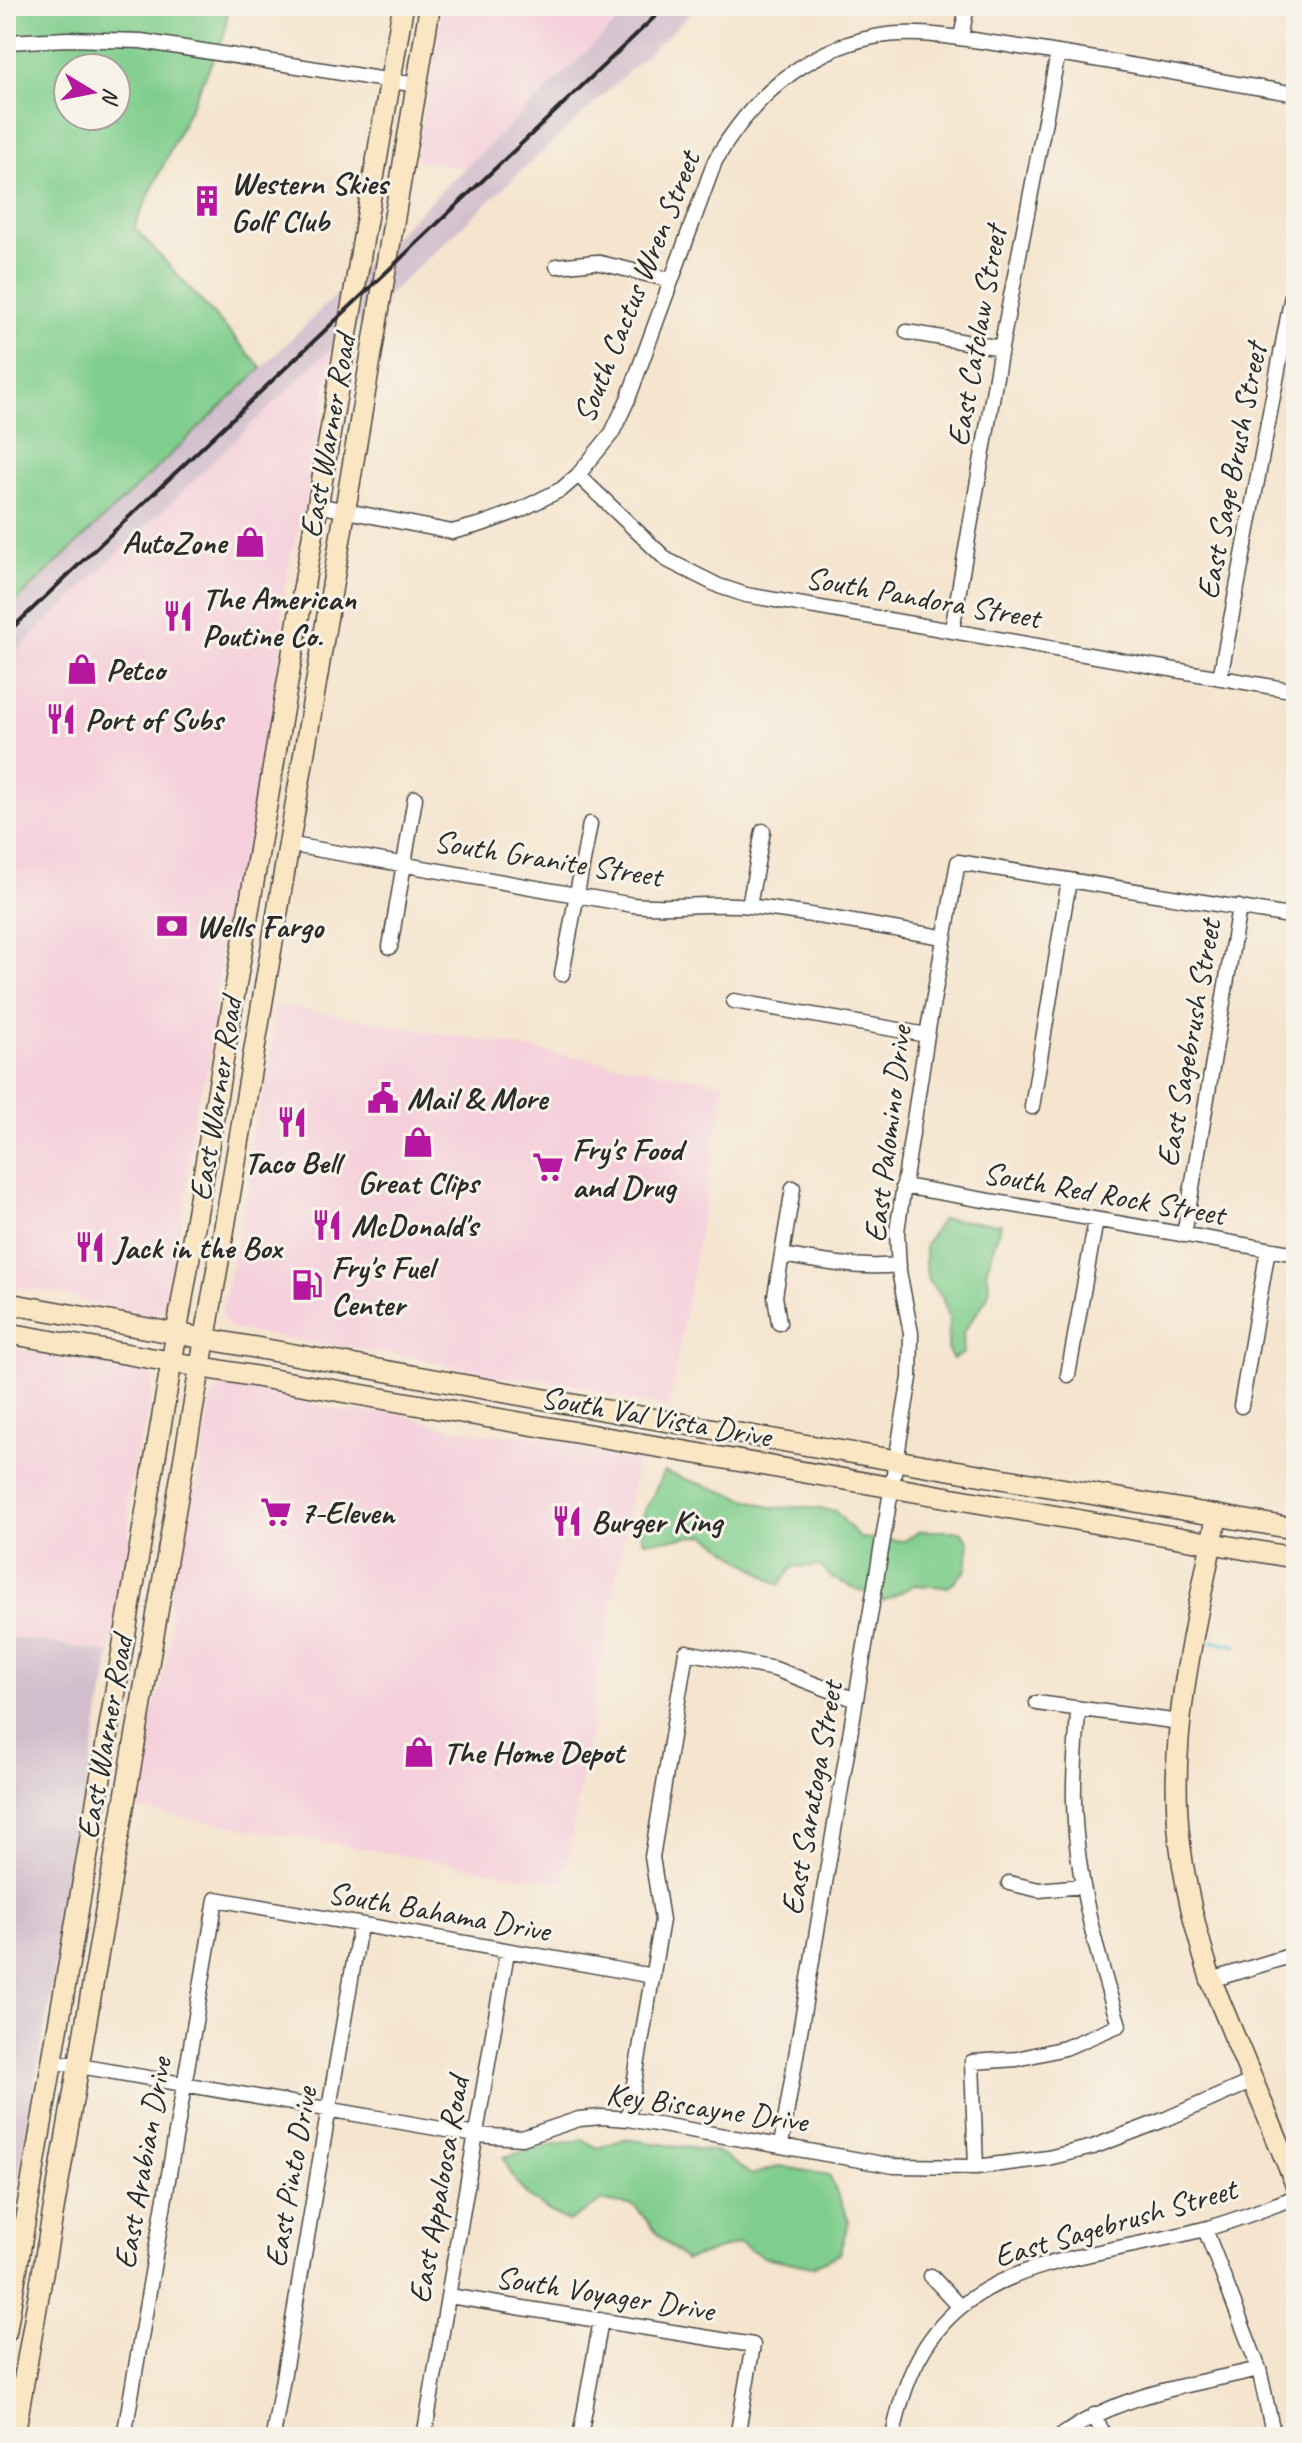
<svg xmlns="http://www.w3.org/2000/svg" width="1302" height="2443" font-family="Caveat,sans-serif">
<rect width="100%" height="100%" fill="#f7f3e8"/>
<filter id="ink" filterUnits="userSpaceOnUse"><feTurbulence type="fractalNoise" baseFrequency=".0125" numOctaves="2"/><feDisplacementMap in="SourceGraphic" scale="16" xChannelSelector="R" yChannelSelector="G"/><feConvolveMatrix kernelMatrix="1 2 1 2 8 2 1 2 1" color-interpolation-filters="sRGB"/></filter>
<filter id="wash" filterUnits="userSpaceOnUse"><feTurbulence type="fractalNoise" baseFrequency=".006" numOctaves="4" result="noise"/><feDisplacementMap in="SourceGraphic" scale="32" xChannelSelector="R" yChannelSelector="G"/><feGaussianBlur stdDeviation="1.8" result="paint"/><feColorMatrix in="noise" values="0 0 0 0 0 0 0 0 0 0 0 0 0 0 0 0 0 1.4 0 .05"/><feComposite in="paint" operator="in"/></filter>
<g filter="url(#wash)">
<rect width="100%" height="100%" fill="#f5e4ce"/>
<path fill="#f5cfdb" d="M 442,6 L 634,6 L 464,168 L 416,160 Z
M 333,346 L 306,506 L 291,554 L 283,598 L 282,650 L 245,863 L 228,923 L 217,986 L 213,1053 L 195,1108 L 187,1192 L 167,1307 L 152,1316 L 105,1307 L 59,1293 L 36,1289 L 6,1288 L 6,661 Z
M 273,1004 L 725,1083 L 669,1408 L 621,1399 L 578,1385 L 493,1376 L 410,1356 L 331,1346 L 229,1328 L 221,1313 L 250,1184 L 251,1137 L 264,1090 L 272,1046 Z
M 6,1347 L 144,1370 L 153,1381 L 149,1413 L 135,1457 L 128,1499 L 129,1539 L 110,1653 L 6,1635 Z
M 231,1386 L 347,1412 L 395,1412 L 442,1426 L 489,1435 L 535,1436 L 638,1455 L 563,1883 L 135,1809 L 148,1724 L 161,1687 L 170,1640 L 171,1591 L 178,1553 L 198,1479 L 212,1397 L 219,1387 Z"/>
<path fill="#d1bdcc" d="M 634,6 L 699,6 L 333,346 L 6,661 L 6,611 L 262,368 L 417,214 Z
M 6,1636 L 110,1653 L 6,2253 Z"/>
<path fill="#80ce8d" stroke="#567c5c" stroke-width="2" fill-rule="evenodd" d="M 6,6 L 229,6 L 224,36 L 134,227 L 262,368 L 6,611 ZM 68,68 L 116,68 L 116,116 L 68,116 Z
M 942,1219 L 1001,1224 L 986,1271 L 990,1287 L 987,1298 L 963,1333 L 964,1353 L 953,1359 L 948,1351 L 949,1318 L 942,1297 L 928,1281 L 925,1262 L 925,1245 Z
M 664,1472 L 773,1508 L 805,1507 L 835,1511 L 860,1538 L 904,1541 L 920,1531 L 961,1531 L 969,1542 L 966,1570 L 948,1587 L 914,1585 L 884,1601 L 832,1578 L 820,1566 L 793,1567 L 779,1585 L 706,1535 L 644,1542 L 639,1523 Z
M 624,2139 L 718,2152 L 752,2175 L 779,2166 L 829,2175 L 849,2221 L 839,2254 L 812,2267 L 764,2257 L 739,2243 L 686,2260 L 660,2237 L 635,2206 L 602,2201 L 568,2222 C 536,2204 516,2193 504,2157 L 549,2145 L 584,2140 L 598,2148 Z"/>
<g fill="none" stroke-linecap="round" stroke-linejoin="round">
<path stroke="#61c8dd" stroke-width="4" d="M 1212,1641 L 1236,1645"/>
</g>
</g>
<g filter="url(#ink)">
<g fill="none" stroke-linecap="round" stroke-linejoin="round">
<defs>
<path id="street" d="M 961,38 L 967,6
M 6,42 L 68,39 L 141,41 L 417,85
M 557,266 L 596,262 L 671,280
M 907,332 L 1001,348
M 578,475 L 667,560 L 719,586 L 746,595 L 1296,691
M 317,505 L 452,532 L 482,524 L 520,510 L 562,489 L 578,475 L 612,433 L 628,399 L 715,161 C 750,100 803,51 874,37 C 919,28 968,40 1013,46 C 1108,60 1202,78 1296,94
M 952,630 L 1001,348 L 1058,53
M 1220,678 L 1296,274
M 287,844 L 633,905 C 672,909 710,902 749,906 C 814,914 879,927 943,937
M 749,906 L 763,831
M 390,947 L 415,798
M 562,974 L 590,824
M 734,1001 L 927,1035
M 1032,1107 L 1069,880
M 903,1186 L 1296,1254
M 1184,1235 L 1239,907
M 782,1255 C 821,1262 858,1269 899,1265
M 779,1323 L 775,1296 L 793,1188
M 1068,1375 L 1096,1220
M 1241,1406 L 1268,1249
M 1037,1703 L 1180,1722
M 1009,1883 L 1039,1890 L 1082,1886
M 1211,1980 L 1296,1954
M 51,2061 L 476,2135 L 522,2138 L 579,2119 L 602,2117 L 628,2119 L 894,2166 L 976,2167 L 1048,2158 L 1093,2147 L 1166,2119 L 1253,2081
M 628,2119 L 662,1920 L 652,1857 L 686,1652 L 775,1669 L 856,1700
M 781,2145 L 910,1378 L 911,1333 L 899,1271 L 897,1231 L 927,1035 L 958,862 L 1296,917
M 976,2167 L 972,2062 L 1017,2059 L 1065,2048 L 1119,2025 C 1096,1952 1076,1878 1074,1801 C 1073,1771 1077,1739 1078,1709
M 1205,2229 L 1259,2369 L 1274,2437
M 931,2276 L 960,2307
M 449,2296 L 753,2345 L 737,2437
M 1094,2415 L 1105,2437
M 124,2437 L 216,1899 L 653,1976
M 273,2437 L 360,1926
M 424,2437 L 507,1952
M 580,2437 L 601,2320
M 893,2437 C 925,2255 1061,2267 1204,2229 C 1235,2221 1266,2208 1296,2197
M 1060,2437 C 1120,2393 1188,2386 1259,2369"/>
<path id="secondary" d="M 6,1303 L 643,1417 L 1296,1529
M 6,1333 L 1296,1558
M 1217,1515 C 1199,1610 1173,1708 1177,1806 C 1179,1865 1193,1923 1211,1980 L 1296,2185
M 6,2332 L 403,6
M 14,2437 L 225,1224 L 430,6"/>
</defs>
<use href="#street" stroke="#494743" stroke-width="17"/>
<use href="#secondary" stroke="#494743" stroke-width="23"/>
<use href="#street" stroke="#fff" stroke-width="14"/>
<use href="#secondary" stroke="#fbe6c4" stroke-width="20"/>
<path stroke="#2b2b2b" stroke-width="4" d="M 6,634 L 666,6"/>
</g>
</g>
<defs>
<symbol id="building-bare" viewBox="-9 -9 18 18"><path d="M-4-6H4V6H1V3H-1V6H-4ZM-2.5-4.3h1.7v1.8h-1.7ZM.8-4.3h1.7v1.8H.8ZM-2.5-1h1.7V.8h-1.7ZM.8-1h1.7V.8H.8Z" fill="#b5179e" stroke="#f7f3e8" stroke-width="2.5" paint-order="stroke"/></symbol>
<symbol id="shop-bare" viewBox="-9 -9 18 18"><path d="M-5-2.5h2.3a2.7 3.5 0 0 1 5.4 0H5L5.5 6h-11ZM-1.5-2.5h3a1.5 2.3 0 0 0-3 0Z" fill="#b5179e" stroke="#f7f3e8" stroke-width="2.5" paint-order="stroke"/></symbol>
<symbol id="restaurant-bare" viewBox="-9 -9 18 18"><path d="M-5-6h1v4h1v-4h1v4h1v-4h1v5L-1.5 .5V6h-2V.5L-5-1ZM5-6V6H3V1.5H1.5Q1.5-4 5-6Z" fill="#b5179e" stroke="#f7f3e8" stroke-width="2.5" paint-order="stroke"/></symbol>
<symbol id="bank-bare" viewBox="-9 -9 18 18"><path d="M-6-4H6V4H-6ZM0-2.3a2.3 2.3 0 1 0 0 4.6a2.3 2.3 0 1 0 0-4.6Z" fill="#b5179e" stroke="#f7f3e8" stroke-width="2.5" paint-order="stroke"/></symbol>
<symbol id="civic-bare" viewBox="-9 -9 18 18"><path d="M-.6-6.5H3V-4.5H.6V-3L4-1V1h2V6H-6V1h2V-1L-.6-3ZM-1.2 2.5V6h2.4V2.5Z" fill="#b5179e" stroke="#f7f3e8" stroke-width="2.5" paint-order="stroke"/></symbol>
<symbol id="supermarket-bare" viewBox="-9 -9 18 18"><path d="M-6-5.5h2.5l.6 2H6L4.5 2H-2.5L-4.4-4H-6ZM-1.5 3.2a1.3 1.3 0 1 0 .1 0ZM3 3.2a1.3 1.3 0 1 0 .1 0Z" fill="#b5179e" stroke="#f7f3e8" stroke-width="2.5" paint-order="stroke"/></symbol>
<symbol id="fuel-bare" viewBox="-9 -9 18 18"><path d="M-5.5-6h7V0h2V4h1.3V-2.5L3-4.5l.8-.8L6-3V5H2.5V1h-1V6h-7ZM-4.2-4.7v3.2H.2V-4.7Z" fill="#b5179e" stroke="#f7f3e8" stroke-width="2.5" paint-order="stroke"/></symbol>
</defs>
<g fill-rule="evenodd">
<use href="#building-bare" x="185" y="179" width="44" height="44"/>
<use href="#shop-bare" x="228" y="520" width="44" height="44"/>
<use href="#restaurant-bare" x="156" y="594" width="44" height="44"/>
<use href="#shop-bare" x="60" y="647" width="44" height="44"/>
<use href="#restaurant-bare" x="39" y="697" width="44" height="44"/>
<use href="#bank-bare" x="150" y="904" width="44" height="44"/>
<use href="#civic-bare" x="361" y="1076" width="44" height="44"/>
<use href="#restaurant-bare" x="270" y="1100" width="44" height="44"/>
<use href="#shop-bare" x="396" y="1120" width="44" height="44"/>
<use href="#supermarket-bare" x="526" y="1145" width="44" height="44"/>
<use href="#restaurant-bare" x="305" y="1203" width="44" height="44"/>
<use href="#restaurant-bare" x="68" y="1225" width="44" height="44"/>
<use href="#fuel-bare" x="285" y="1263" width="44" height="44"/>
<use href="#supermarket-bare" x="254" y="1490" width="44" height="44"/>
<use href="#restaurant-bare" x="545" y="1499" width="44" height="44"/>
<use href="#shop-bare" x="397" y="1730" width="44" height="44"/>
</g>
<g text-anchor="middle" stroke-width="6" stroke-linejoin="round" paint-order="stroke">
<g font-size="32" font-weight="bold" fill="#2b2b2b" stroke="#f7f3e8" text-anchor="start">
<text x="231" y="194">Western Skies<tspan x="231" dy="37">Golf Club</tspan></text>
<text x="226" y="553" text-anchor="end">AutoZone</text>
<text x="202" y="609">The American<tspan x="202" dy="37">Poutine Co.</tspan></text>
<text x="106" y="680">Petco</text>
<text x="85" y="730">Port of Subs</text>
<text x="196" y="937">Wells Fargo</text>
<text x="407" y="1109">Mail &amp; More</text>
<text x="572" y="1160">Fry's Food<tspan x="572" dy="37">and Drug</tspan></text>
<text x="292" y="1173" text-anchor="middle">Taco Bell</text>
<text x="418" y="1193" text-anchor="middle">Great Clips</text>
<text x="351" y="1236">McDonald's</text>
<text x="114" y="1258">Jack in the Box</text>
<text x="331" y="1278">Fry's Fuel<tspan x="331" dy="37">Center</tspan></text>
<text x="300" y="1523">7-Eleven</text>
<text x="591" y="1532">Burger King</text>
<text x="443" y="1763">The Home Depot</text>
</g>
<g font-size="32" fill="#2b2b2b" stroke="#f7f3e8">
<text transform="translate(636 287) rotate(-68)" y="11">South Cactus Wren Street</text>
<text transform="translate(976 336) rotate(-80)" y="11">East Catclaw Street</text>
<text transform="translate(327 436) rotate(-80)" y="11">East Warner Road</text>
<text transform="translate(1231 471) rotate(-79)" y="11">East Sage Brush Street</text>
<text transform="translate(923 597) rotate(10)" y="11">South Pandora Street</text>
<text transform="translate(548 858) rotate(9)" y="11">South Granite Street</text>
<text transform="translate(1188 1043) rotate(-80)" y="11">East Sagebrush Street</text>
<text transform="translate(215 1099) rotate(-81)" y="11">East Warner Road</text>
<text transform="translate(887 1134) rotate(-83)" y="11">East Palomino Drive</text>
<text transform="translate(1104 1193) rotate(10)" y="11">South Red Rock Street</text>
<text transform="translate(656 1416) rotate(10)" y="11">South Val Vista Drive</text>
<text transform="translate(104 1737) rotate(-80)" y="11">East Warner Road</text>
<text transform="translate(811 1798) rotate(-80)" y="11">East Saratoga Street</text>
<text transform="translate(439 1911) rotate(10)" y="11">South Bahama Drive</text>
<text transform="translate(707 2107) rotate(8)" y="11">Key Biscayne Drive</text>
<text transform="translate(142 2163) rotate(-80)" y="11">East Arabian Drive</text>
<text transform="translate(290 2177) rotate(-80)" y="11">East Pinto Drive</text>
<text transform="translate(438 2190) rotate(-80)" y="11">East Appaloosa Road</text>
<text transform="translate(1115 2222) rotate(-16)" y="11">East Sagebrush Street</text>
<text transform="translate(605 2293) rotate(9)" y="11">South Voyager Drive</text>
</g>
</g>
<rect width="1302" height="2443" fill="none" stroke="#f7f3e8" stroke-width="32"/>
<g transform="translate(92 92) rotate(100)"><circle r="38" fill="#f7f3e8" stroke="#a5a39c" stroke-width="2"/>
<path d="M0-6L14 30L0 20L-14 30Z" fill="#b5179e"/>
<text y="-12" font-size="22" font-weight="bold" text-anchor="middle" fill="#2b2b2b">N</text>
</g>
</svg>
